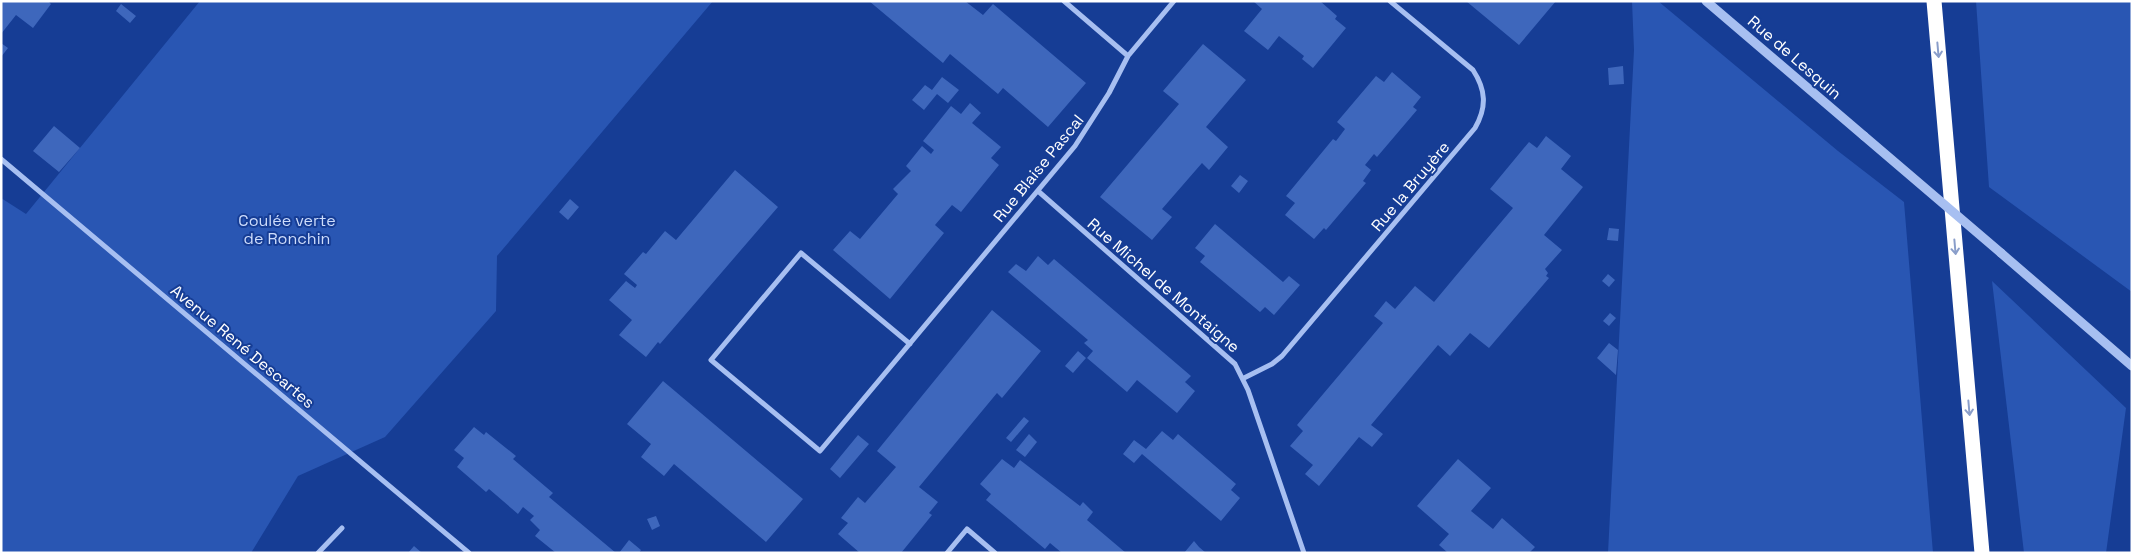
<svg xmlns="http://www.w3.org/2000/svg" width="2133" height="554" font-family="'Space Grotesk',sans-serif">
<rect width="100%" height="100%" fill="#163d95"/>
<path fill="#2956b3" d="M 200,1 L 713,1 L 497,256 L 496,311 L 385,437 L 298,476 L 251,553 L 1,553 L 1,198 L 26,214 Z
M 1632,1 L 1658,1 L 1838,151 L 1904,202 L 1933,553 L 1608,553 L 1634,50 Z
M 1976,1 L 2132,1 L 2132,292 L 1989,187 Z
M 1992,281 L 2126,408 L 2106,553 L 2024,553 Z"/>
<path fill="#3e67bc" d="M 1,1 L 48,1 L 51,4 L 33,28 L 16,15 L 1,34 Z
M 869,1 L 965,1 L 983,15 L 993,4 L 1086,83 L 1048,127 L 1003,88 L 998,94 L 950,54 L 943,63 Z
M 1253,1 L 1320,1 L 1337,16 L 1335,19 L 1346,28 L 1313,68 L 1302,59 L 1304,56 L 1279,36 L 1268,50 L 1244,31 L 1262,9 Z
M 1466,1 L 1556,1 L 1519,45 Z
M 121,4 L 136,16 L 130,23 L 116,11 Z
M 1,43 L 8,48 L 1,57 Z
M 1203,44 L 1246,80 L 1206,127 L 1228,147 L 1209,170 L 1202,163 L 1162,209 L 1172,217 L 1152,240 L 1100,197 L 1179,104 L 1163,91 Z
M 1623,66 L 1624,84 L 1609,85 L 1608,68 Z
M 1392,72 L 1421,97 L 1413,107 L 1417,110 L 1377,157 L 1374,154 L 1365,165 L 1371,170 L 1363,181 L 1366,183 L 1326,230 L 1324,228 L 1314,239 L 1285,215 L 1295,203 L 1286,196 L 1333,139 L 1336,141 L 1345,129 L 1337,122 L 1376,76 L 1384,82 Z
M 942,77 L 959,90 L 948,103 L 937,94 L 924,110 L 912,100 L 925,85 L 932,90 Z
M 970,103 L 981,113 L 972,123 L 1001,147 L 991,158 L 999,165 L 961,212 L 952,205 L 935,225 L 944,233 L 890,299 L 833,250 L 850,231 L 860,239 L 898,194 L 893,189 L 911,171 L 906,166 L 922,146 L 931,154 L 934,150 L 923,141 L 951,106 L 961,114 Z
M 54,126 L 80,148 L 59,172 L 33,151 Z
M 1546,136 L 1571,156 L 1561,169 L 1583,187 L 1544,235 L 1562,250 L 1545,269 L 1548,273 L 1546,276 L 1549,278 L 1489,348 L 1470,333 L 1450,356 L 1438,345 L 1371,425 L 1383,434 L 1372,447 L 1359,437 L 1319,486 L 1305,474 L 1313,465 L 1290,446 L 1303,431 L 1297,425 L 1383,323 L 1374,316 L 1386,301 L 1395,309 L 1415,286 L 1434,302 L 1454,278 L 1513,208 L 1490,189 L 1529,142 L 1537,148 Z
M 735,170 L 778,207 L 660,344 L 658,342 L 646,357 L 619,335 L 632,320 L 609,300 L 626,281 L 635,288 L 637,285 L 624,274 L 643,252 L 646,254 L 665,231 L 676,240 Z
M 1240,175 L 1248,181 L 1239,193 L 1231,186 Z
M 570,199 L 579,207 L 568,220 L 559,212 Z
M 1215,224 L 1283,282 L 1289,276 L 1300,285 L 1274,315 L 1265,307 L 1260,312 L 1200,262 L 1205,256 L 1195,248 Z
M 1609,228 L 1619,229 L 1618,241 L 1607,240 Z
M 1038,256 L 1048,265 L 1054,259 L 1191,376 L 1185,382 L 1195,391 L 1177,413 L 1137,380 L 1127,392 L 1087,358 L 1093,351 L 1084,343 L 1088,340 L 1008,272 L 1016,264 L 1026,271 Z
M 1608,274 L 1615,280 L 1609,287 L 1602,281 Z
M 992,310 L 1041,351 L 1002,398 L 997,393 L 919,487 L 938,502 L 929,513 L 932,515 L 901,553 L 860,553 L 838,534 L 848,523 L 841,518 L 858,497 L 865,503 L 896,467 L 877,451 Z
M 1610,313 L 1616,318 L 1609,326 L 1603,321 Z
M 1609,343 L 1618,350 L 1616,375 L 1597,358 Z
M 1078,351 L 1086,358 L 1073,373 L 1065,366 Z
M 663,381 L 803,499 L 766,542 L 674,464 L 664,476 L 641,457 L 651,444 L 627,424 Z
M 1024,417 L 1029,421 L 1011,442 L 1006,438 Z
M 474,427 L 484,435 L 486,432 L 516,456 L 513,459 L 553,493 L 549,497 L 616,553 L 556,553 L 535,536 L 540,530 L 530,520 L 534,516 L 523,507 L 518,514 L 489,489 L 486,492 L 457,467 L 464,458 L 454,450 Z
M 1162,431 L 1173,440 L 1178,434 L 1236,484 L 1231,490 L 1240,498 L 1221,521 L 1142,454 L 1134,463 L 1123,454 L 1134,440 L 1146,449 Z
M 1029,434 L 1037,442 L 1025,457 L 1016,450 Z
M 858,435 L 869,444 L 840,478 L 830,469 Z
M 1002,459 L 1014,468 L 1020,460 L 1080,506 L 1083,502 L 1093,512 L 1087,520 L 1126,553 L 1062,553 L 1050,543 L 1045,549 L 986,500 L 991,494 L 980,484 Z
M 1458,459 L 1491,488 L 1471,511 L 1493,529 L 1502,518 L 1535,547 L 1529,553 L 1448,553 L 1439,545 L 1449,534 L 1417,506 Z
M 656,516 L 660,526 L 652,530 L 647,519 Z
M 629,540 L 641,550 L 639,553 L 619,553 Z
M 1194,541 L 1199,547 L 1206,553 L 1184,553 Z
M 414,546 L 422,553 L 408,553 Z"/>
<g fill="none" stroke-linecap="round" stroke-linejoin="round">
<path stroke="#a7bff1" stroke-width="5" d="M 1064,1 L 1128,56
M 1,159 L 469,553
M 1038,191 L 1235,364 L 1248,390 L 1304,553
M 910,344 L 801,253 L 711,360 L 820,451 L 1075,146 L 1109,93 L 1128,56 L 1174,1
M 1244,378 L 1272,364 L 1282,356 L 1475,128 C 1487,107 1486,90 1473,70 L 1390,1
M 318,553 L 342,528
M 947,553 L 967,529 L 995,553"/>
<path stroke="#a7bff1" stroke-width="9" d="M 1706,1 L 1864,136
M 2001,253 L 2132,366"/>
<path stroke="#fff" stroke-width="15" d="M 1934,1 L 1982,553"/>
<path stroke="#a7bff1" stroke-width="9" d="M 1864,136 L 2001,253"/>
</g>
<defs><path id="oneway-shaft" d="M-6 0H5M1.5-3L5.5 0L1.5 3" fill="none" stroke-width="1.6" stroke-linecap="round" stroke-linejoin="round" transform="scale(1.25)"/></defs>
<g stroke="#8a9eca">
<use href="#oneway-shaft" transform="translate(1938 50) rotate(85)"/>
<use href="#oneway-shaft" transform="translate(1955 247) rotate(85)"/>
<use href="#oneway-shaft" transform="translate(1969 408) rotate(85)"/>
</g>
<g text-anchor="middle" stroke-width="4" stroke-linejoin="round" paint-order="stroke">
<g font-size="16" fill="#fff" stroke="#163d95">
<text transform="translate(1795 57) rotate(41)" y="6">Rue de Lesquin</text>
<text transform="translate(1038 168) rotate(-51)" y="6">Rue Blaise Pascal</text>
<text transform="translate(1410 186) rotate(-50)" y="6">Rue la Bruyère</text>
<text transform="translate(1164 285) rotate(41)" y="6">Rue Michel de Montaigne</text>
<text transform="translate(243 346) rotate(40)" y="6">Avenue René Descartes</text>
</g>
<g font-size="16" fill="#ceddfc" stroke="#163d95">
<text x="287" y="226">Coulée verte<tspan x="287" dy="18">de Ronchin</tspan></text>
</g>
</g>
<rect width="2133" height="554" fill="none" stroke="#ffffff" stroke-width="5"/>
</svg>
